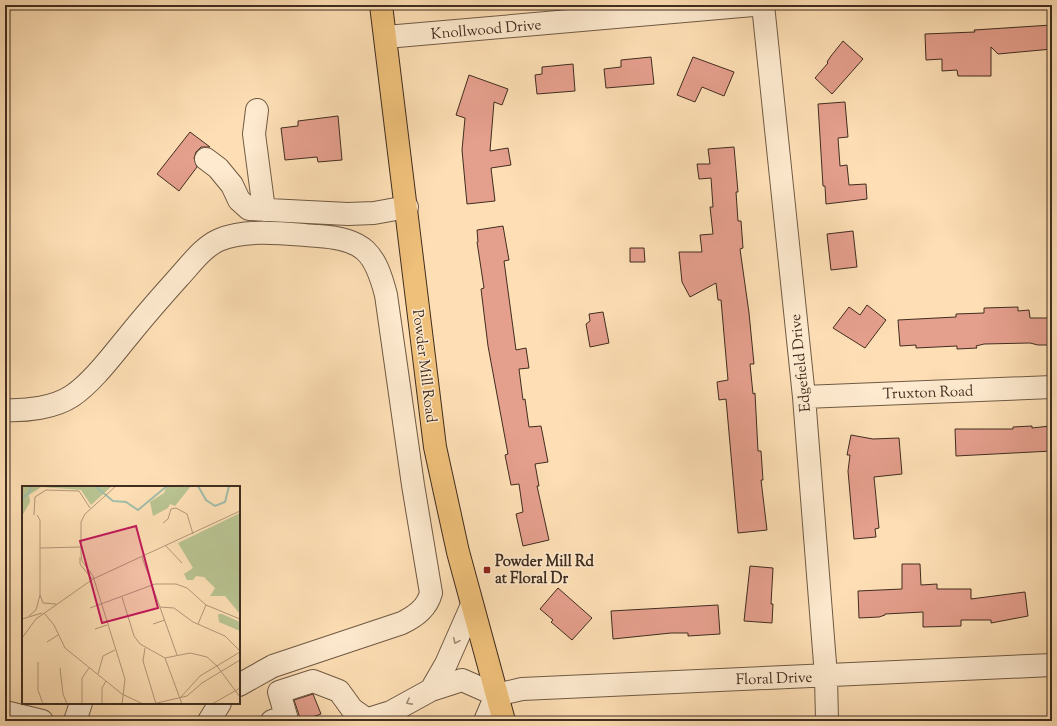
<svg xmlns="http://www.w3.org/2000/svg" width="1057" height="726" font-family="'Sorts Mill Goudy',serif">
<rect width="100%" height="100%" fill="#fedfb5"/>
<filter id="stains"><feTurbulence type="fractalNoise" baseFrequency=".005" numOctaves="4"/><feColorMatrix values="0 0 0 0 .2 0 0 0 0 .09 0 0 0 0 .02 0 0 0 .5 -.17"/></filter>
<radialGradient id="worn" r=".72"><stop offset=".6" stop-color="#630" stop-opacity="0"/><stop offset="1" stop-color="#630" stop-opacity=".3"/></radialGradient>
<path fill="#e59f8d" stroke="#402d1f" d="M 1052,25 L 1052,49 L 998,54 L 991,47 L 991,76 L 958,76 L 957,70 L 942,71 L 942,59 L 926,60 L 925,34 L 975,32 L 974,30 Z
M 843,41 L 863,59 L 832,94 L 815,78 L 828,63 L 827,62 L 831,56 Z
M 651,57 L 654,84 L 606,88 L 604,69 L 621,67 L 621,60 Z
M 693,57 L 734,72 L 724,96 L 702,87 L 695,102 L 677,95 Z
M 573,64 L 575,91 L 537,94 L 535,75 L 542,74 L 542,67 Z
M 469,75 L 508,89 L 502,105 L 494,102 L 490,151 L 508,148 L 511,165 L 491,168 L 495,201 L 467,204 L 462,150 L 465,118 L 456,115 Z
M 845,102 L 848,137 L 838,138 L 840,166 L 847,165 L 849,185 L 866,184 L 867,199 L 826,204 L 825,186 L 823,186 L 818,104 Z
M 338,116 L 342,160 L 318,162 L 317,157 L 285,160 L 281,128 L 298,126 L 298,121 Z
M 190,132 L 210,147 L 201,147 L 196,152 L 194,158 L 197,167 L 179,191 L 157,174 Z
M 734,147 L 738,192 L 736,192 L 738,221 L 741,221 L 743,248 L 740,249 L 749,313 L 754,364 L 750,364 L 753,394 L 755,393 L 758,451 L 761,451 L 763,480 L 761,480 L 767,530 L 738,533 L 726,399 L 719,400 L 717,382 L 728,380 L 721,300 L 718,300 L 716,283 L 690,297 L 682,282 L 679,252 L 702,252 L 700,235 L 713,234 L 710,207 L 713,207 L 711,178 L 699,179 L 697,164 L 710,164 L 708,149 Z
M 503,226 L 509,260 L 504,261 L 516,350 L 526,348 L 529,368 L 519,369 L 523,400 L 525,399 L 529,427 L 541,426 L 548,462 L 535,464 L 539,486 L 537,486 L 549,540 L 523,546 L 516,514 L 523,512 L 519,484 L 511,485 L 505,455 L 508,454 L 488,346 L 481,289 L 484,288 L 477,242 L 478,242 L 477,230 Z
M 853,231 L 857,267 L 831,270 L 827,234 Z
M 630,248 L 644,248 L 645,262 L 630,262 Z
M 867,305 L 886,320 L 865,348 L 833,328 L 849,307 L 860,315 Z
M 1018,307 L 1018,311 L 1029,310 L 1030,318 L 1052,318 L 1052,345 L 1038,345 L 1030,343 L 984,344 L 976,346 L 977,348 L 957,349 L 957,346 L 916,348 L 916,345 L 900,346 L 898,320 L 956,317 L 956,314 L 984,313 L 984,308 Z
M 603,312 L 609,343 L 590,347 L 586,324 L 590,321 L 589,314 Z
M 1032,426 L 1032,428 L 1050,426 L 1052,451 L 956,456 L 955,429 L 1013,429 L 1013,427 Z
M 851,435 L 873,439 L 899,438 L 902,474 L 874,477 L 879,528 L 875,529 L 876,537 L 854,539 L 848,471 L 850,455 L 847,455 Z
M 902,564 L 920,564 L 921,585 L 937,584 L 937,589 L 971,589 L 971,599 L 1025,592 L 1028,616 L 991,623 L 991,620 L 961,620 L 961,626 L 923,627 L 923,612 L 885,614 L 885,615 L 879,617 L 859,618 L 858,591 L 902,589 Z
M 750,566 L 773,568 L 771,604 L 773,604 L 772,623 L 744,621 Z
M 558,588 L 592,618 L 572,640 L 551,622 L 553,620 L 540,609 Z
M 718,605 L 720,634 L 688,636 L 688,633 L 671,633 L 613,639 L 611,611 Z
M 313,694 L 321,714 L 301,721 L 294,700 Z"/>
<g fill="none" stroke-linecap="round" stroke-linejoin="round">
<defs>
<path id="minor" d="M 763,5 L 804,397 L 826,676 L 827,721
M 386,37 L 753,5
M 257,110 L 254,134 L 264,210
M 206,159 L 218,168 L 232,185 L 239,200 L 249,209 L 348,214 L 374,213 L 407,207
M 804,397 L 1052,387
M 5,410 C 26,411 54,408 72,396 C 93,382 114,353 130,334 C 146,314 162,296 179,277 C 191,264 203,247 219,240 C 247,228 288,234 318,236 C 364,239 375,252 386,295 L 413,485 L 431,593 C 427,608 416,616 402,623 L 273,666 L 239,685
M 431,690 L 446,664 L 472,605
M 5,712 L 42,721
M 75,721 L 81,703
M 209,721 L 220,703
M 272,721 L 286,716 L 279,692 L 313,681 L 339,691 L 352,709 L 366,719
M 362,721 L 391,712 L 431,690 L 462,680 L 496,695 L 522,689 L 1052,665
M 485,721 L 496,695"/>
<path id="major" d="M 381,5 L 435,447 L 458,552 L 504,721"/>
</defs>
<use href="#minor" stroke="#705a44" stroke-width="24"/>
<use href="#major" stroke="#402d1f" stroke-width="24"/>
<use href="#minor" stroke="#feeacf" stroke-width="22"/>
<use href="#major" stroke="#efc07a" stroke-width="22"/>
</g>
<defs><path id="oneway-chevron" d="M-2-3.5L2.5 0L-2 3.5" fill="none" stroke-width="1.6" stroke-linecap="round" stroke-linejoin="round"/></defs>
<g stroke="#9f8c77">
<use href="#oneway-chevron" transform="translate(456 641) rotate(114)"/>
<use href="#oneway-chevron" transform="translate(409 702) rotate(152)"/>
</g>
<rect fill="#8f2418" stroke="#feeacf" stroke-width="1.5" x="483" y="566" width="8" height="8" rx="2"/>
<g text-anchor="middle" stroke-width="3" stroke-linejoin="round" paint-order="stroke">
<g font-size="15" fill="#402d1f" stroke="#feeacf">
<text transform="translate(486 29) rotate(-5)" y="5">Knollwood Drive</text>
<text transform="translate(800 363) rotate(-96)" y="5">Edgefield Drive</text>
<text transform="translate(425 366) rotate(83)" y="5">Powder Mill Road</text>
<text transform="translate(928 392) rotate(-2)" y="5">Truxton Road</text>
<text transform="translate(774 678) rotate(-2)" y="5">Floral Drive</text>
</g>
<g font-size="15" font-weight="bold" fill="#402d1f" stroke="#feeacf" text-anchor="start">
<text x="495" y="566">Powder Mill Rd<tspan x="495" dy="17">at Floral Dr</tspan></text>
</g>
</g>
<g transform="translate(22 486)">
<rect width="218" height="218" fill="#fedfb5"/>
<path d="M 0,0 L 90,0 L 69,19 L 59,4 L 19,1 L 7,9 L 8,16 L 0,30 ZM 145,0 L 169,0 L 153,20 L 148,18 L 146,22 L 131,30 L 128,16 L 142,7 ZM 218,27 L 218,128 L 203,110 L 188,110 L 193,102 L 182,91 L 174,90 L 171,94 L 165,94 L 162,88 L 171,82 L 156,57 ZM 196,128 L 200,128 L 218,136 L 218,145 L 197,136 Z" fill="#b9c392"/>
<path fill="none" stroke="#a0bda9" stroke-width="2" d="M 73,0 L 91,15 L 104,16 L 116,24 L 145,0M 176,0 L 184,14 L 193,20 L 203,16 L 207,0M 0,12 L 7,7 L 9,0"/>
<path fill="none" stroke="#b29879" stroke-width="1" d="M 94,0 L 63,28 L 59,36 L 59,67 L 60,75 L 71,90 L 103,193 L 100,218M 12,29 L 13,11 L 24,4 L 57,5 L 68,22M 141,37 L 146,33 L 149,23 L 154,22 L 165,28 L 171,48M 144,60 L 160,77M 18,62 L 59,61M 58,71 L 58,78 L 70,93M 120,71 L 155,169M 18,109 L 21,117 L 34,118M 100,111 L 112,150 L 118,158 L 143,172 L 168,167 L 185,171 L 195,180 L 218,211M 138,121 L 152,122 L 171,136 L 203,150 L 218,165M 68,122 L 133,98 L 154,98 L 165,102 L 184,119 L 218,133M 22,127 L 32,139 L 43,162 L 100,208 L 121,218M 7,130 L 14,124 L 18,109 L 18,34 L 15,29M 0,133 L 20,127M 131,138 L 143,134M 176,138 L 184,119M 73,143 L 85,139M 0,152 L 14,133 L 71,93 L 218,25M 25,156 L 36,149M 123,162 L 121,175 L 134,218M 143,172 L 160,218M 16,176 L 16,204 L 21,218M 38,182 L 41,208 L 45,218M 76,188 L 81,170 L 93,164M 158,212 L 178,190 L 218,166M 60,218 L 60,192 L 67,182M 80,218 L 80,202 L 84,195M 131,218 L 165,210 L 180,197 L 218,174M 190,218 L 218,202"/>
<path fill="#c2185b" fill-opacity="0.15" stroke="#c2185b" stroke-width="2" d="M 114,40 L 136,122 L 80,137 L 58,55 Z"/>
<rect width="218" height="218" fill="none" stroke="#402d1f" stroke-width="2"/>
</g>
<rect width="1057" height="726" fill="none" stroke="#fedfb5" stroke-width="20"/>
<rect x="6" y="6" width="1045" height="714" fill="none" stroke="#402d1f" stroke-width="2"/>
<rect x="10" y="10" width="1037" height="706" fill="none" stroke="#402d1f"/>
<rect width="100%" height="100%" filter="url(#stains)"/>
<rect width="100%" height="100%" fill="url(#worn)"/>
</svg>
